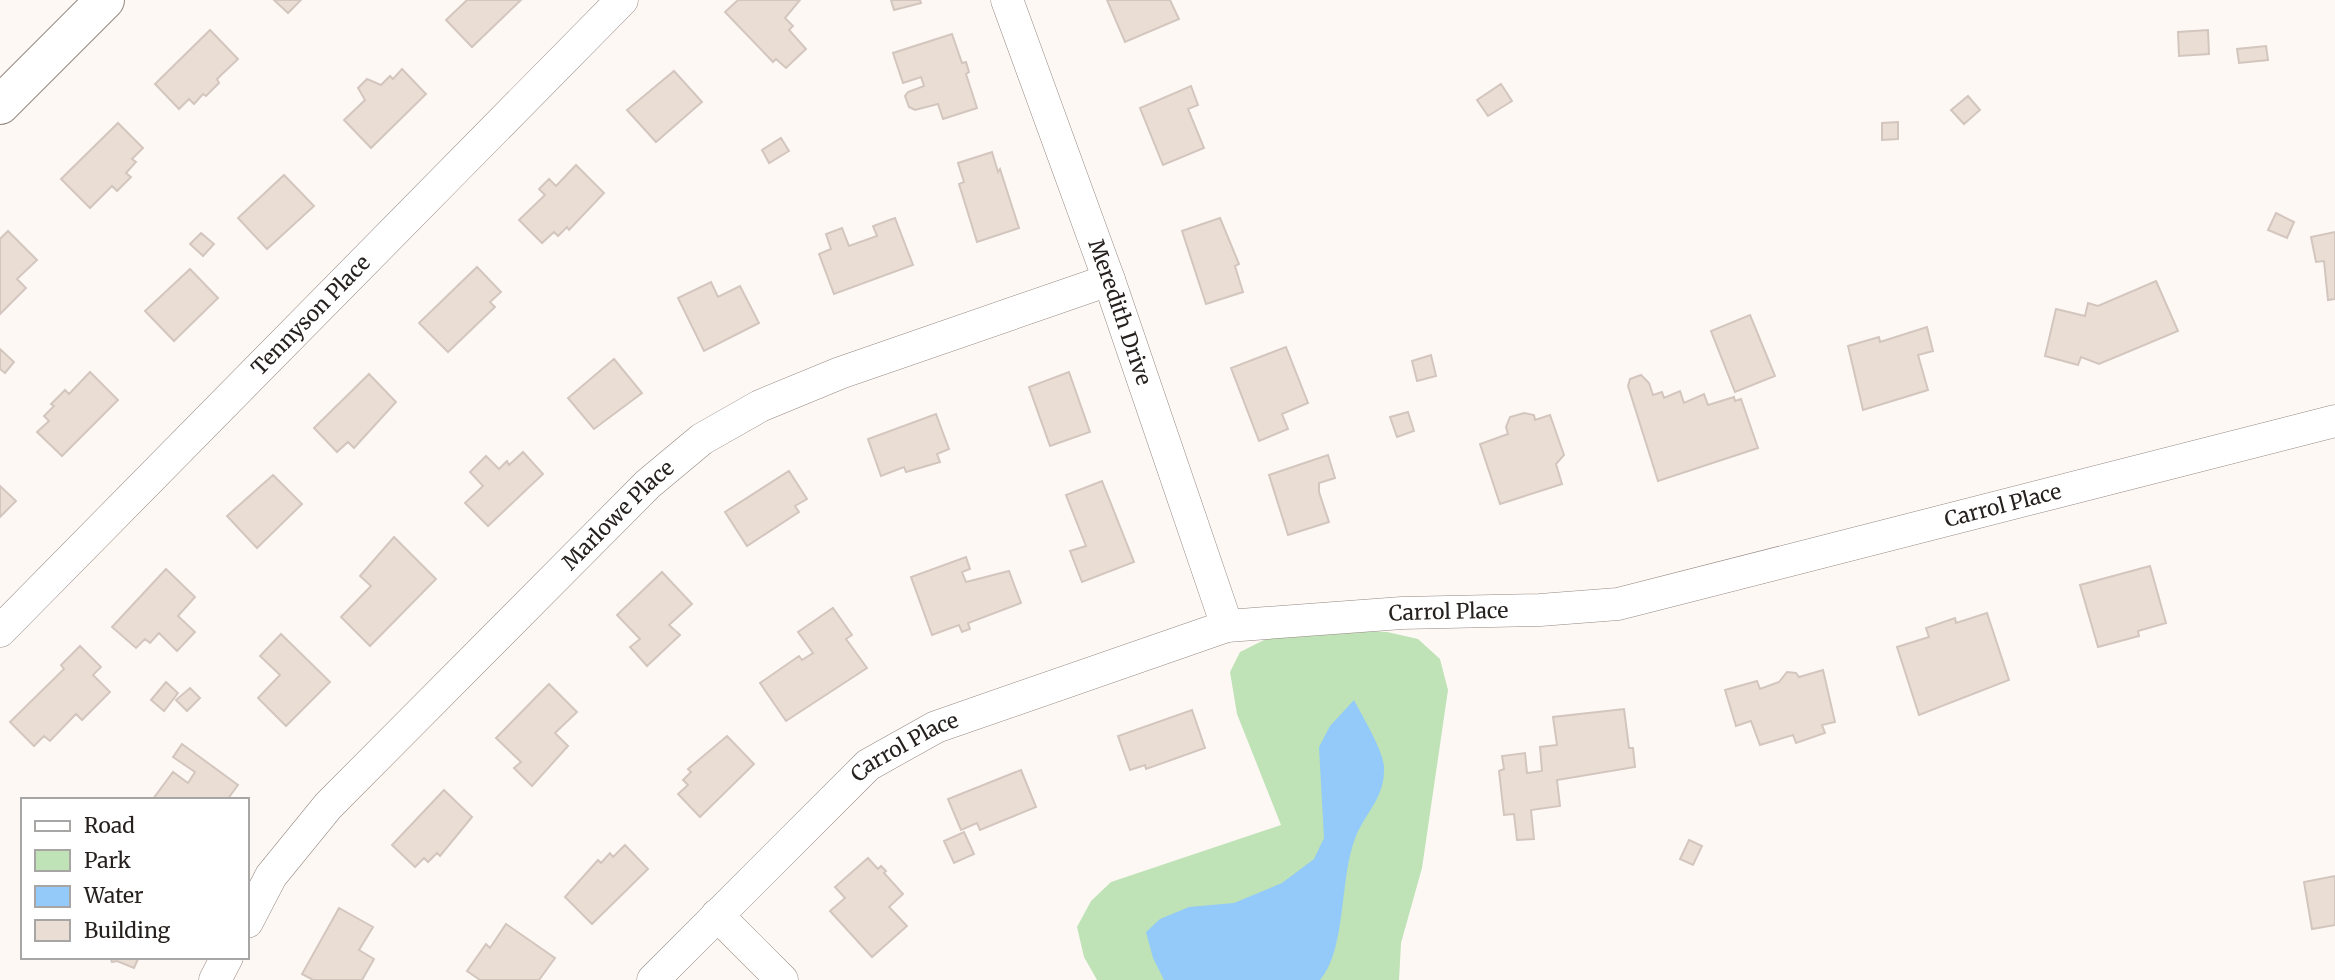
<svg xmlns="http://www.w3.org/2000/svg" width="2335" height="980" font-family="Merriweather,serif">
<rect width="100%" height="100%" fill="#fef8f5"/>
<path fill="#bfe2b6" d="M 1335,629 L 1387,632 L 1418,639 L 1440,659 L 1448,690 L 1422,868 L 1401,943 L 1399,980 L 1097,980 L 1084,957 L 1077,927 L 1091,901 L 1111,882 L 1281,825 L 1237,714 L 1230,672 L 1240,652 L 1280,632 Z"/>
<path fill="#94caf9" d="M 1354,700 C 1362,716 1384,751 1384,768 C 1385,797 1366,812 1356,836 C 1339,877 1347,949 1320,980 L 1164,980 L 1153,958 L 1146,932 L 1160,919 L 1189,907 L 1234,903 L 1282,883 L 1314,859 L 1324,838 L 1319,747 L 1330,726 Z"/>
<path fill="#eaddd4" stroke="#d3c6be" stroke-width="2" d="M 274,0 L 301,0 L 288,13 Z
M 467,0 L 521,0 L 472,47 L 446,20 Z
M 738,0 L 800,0 L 785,18 L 793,26 L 789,30 L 806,49 L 786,68 L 776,59 L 773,62 L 725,12 Z
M 891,0 L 920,0 L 921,3 L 894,10 Z
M 1107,0 L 1170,0 L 1179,19 L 1125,42 Z
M 210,30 L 238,59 L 217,79 L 219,83 L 206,96 L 203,94 L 194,104 L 189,99 L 179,109 L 155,84 Z
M 2208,30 L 2209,54 L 2179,56 L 2178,32 Z
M 952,34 L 962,63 L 966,62 L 969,72 L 966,74 L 977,108 L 943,119 L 938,104 L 915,110 L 909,107 L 905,96 L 908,92 L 924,86 L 921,77 L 903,83 L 893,53 Z
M 2266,46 L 2268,60 L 2239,63 L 2237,49 Z
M 402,69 L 426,94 L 371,148 L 344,120 L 365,100 L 358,88 L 367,79 L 381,85 L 390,76 L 393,79 Z
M 674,71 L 702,102 L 656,142 L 627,110 Z
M 1501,84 L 1512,101 L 1488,116 L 1477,100 Z
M 1191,86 L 1198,105 L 1188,109 L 1204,148 L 1163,165 L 1140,108 Z
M 1968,96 L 1980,110 L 1964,124 L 1951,110 Z
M 1898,122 L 1898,139 L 1882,140 L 1882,123 Z
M 118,123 L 143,148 L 132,159 L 136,162 L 126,173 L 131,177 L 117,191 L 112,186 L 90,208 L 61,179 Z
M 781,138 L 789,151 L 769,163 L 762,150 Z
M 992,152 L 998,172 L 1000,169 L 1019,228 L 977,242 L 959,184 L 964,182 L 958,163 Z
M 576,165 L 604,193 L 569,230 L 567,227 L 558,236 L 554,232 L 542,243 L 519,220 L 545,195 L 539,189 L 549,179 L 556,186 Z
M 284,175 L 314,206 L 267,249 L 238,218 Z
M 2276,213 L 2294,222 L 2287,238 L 2268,230 Z
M 895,218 L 913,265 L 834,294 L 819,254 L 831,249 L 826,234 L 842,228 L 849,246 L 877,236 L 873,226 Z
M 1220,218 L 1239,264 L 1235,266 L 1243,292 L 1206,304 L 1182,231 Z
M 8,231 L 37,260 L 17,279 L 26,288 L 0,314 L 0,239 Z
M 2335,232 L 2335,299 L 2328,300 L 2324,261 L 2316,262 L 2311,237 Z
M 201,233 L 214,244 L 203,256 L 190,244 Z
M 477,267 L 501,292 L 490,302 L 495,307 L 448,352 L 419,323 Z
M 190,269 L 218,298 L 174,341 L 145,311 Z
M 2156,281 L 2178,331 L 2099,364 L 2081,357 L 2078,365 L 2045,356 L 2056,309 L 2085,316 L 2088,303 L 2098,306 Z
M 711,282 L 718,297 L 740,286 L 759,323 L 704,351 L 678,298 Z
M 1750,315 L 1775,376 L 1735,392 L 1711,331 Z
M 1927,327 L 1933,351 L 1918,355 L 1928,390 L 1863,410 L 1848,346 L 1879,337 L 1880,342 Z
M 1286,347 L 1308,403 L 1282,414 L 1288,429 L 1259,441 L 1231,368 Z
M 0,349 L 14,362 L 5,373 L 0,369 Z
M 1431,355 L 1436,376 L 1417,381 L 1412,361 Z
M 614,359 L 642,393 L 594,429 L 568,398 Z
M 90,372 L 118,400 L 62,456 L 37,432 L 49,421 L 44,416 L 54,406 L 51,404 L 65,390 L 69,394 Z
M 1069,372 L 1090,432 L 1050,446 L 1029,387 Z
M 369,374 L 396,402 L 354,448 L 348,442 L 337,452 L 314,428 Z
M 1641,375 L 1649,383 L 1653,395 L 1662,392 L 1664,398 L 1680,391 L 1684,403 L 1704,394 L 1708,405 L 1734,397 L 1735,401 L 1741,399 L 1758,448 L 1658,481 L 1628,386 L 1630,379 Z
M 1408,412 L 1414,431 L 1397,437 L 1390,417 Z
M 1524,413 L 1534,415 L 1535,420 L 1550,415 L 1564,455 L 1556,464 L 1562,484 L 1500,504 L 1480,444 L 1508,434 L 1506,427 L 1510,417 Z
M 936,414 L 949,449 L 937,454 L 940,462 L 906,472 L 904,467 L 881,476 L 868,439 Z
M 523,452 L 543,474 L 488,526 L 465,503 L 483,486 L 470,472 L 486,456 L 499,469 L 507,461 L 509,465 Z
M 1328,455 L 1335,478 L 1319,483 L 1319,492 L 1329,522 L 1288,535 L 1269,475 Z
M 789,471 L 807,499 L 795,506 L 799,512 L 747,546 L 725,512 Z
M 273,475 L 302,504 L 257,548 L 227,516 Z
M 1102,481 L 1134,562 L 1082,582 L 1070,551 L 1086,546 L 1066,495 Z
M 0,486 L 16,501 L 0,517 Z
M 394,537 L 436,579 L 370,646 L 341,617 L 371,586 L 360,576 Z
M 966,557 L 970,569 L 962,572 L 966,582 L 1009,571 L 1021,603 L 968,623 L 970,629 L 962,632 L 959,625 L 932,635 L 911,577 Z
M 2150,566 L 2166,623 L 2138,631 L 2139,636 L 2098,647 L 2080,585 Z
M 166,569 L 195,597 L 178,616 L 195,632 L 177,651 L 159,633 L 150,643 L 145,639 L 136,648 L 112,627 Z
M 662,572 L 692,604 L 669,625 L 680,635 L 647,666 L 630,647 L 640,639 L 617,615 Z
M 833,608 L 852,635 L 846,639 L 867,668 L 786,721 L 760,683 L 799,656 L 802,660 L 813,653 L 798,632 Z
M 1987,613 L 2009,680 L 1919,715 L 1897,647 L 1929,637 L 1926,628 L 1955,618 L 1956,623 Z
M 281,634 L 330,682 L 286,726 L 258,698 L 280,675 L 260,656 Z
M 80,646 L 101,667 L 93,675 L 110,692 L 82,720 L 76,714 L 50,741 L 44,736 L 34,746 L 10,722 L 64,669 L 61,665 Z
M 1823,670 L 1835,722 L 1822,725 L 1825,733 L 1796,743 L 1793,735 L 1760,745 L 1751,721 L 1736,726 L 1725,690 L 1757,681 L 1760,689 L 1779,682 L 1787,672 L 1796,673 L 1799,677 Z
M 166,682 L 178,693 L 164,711 L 151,700 Z
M 549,684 L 577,712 L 555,733 L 568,746 L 532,786 L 514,768 L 521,762 L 496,738 Z
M 190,688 L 200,698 L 187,711 L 176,700 Z
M 1624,709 L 1629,748 L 1633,748 L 1635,767 L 1557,780 L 1560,806 L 1531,810 L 1534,839 L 1517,840 L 1514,814 L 1504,815 L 1499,771 L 1504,769 L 1502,756 L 1525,753 L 1527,773 L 1542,771 L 1540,747 L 1557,745 L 1553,717 Z
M 1192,710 L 1205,748 L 1146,769 L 1145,765 L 1130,770 L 1118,736 Z
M 727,736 L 754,764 L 700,817 L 678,794 L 688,785 L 683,780 L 691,772 L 688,769 Z
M 182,744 L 238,785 L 227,800 L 153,799 L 173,772 L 188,783 L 195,772 L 173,757 Z
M 1021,770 L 1036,807 L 980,830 L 977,823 L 961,830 L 948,799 Z
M 444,790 L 472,817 L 440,856 L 437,853 L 428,862 L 424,858 L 415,867 L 392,845 Z
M 964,832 L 974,854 L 954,863 L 944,841 Z
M 1689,840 L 1702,846 L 1693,865 L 1680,859 Z
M 625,845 L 648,869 L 592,924 L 565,897 L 598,860 L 601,863 L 610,853 L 613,857 Z
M 868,858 L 878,869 L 881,866 L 886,871 L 884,873 L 903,894 L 889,907 L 907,926 L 872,957 L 830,911 L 845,898 L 835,887 Z
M 2335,876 L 2335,925 L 2312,929 L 2304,882 Z
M 339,908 L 373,927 L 359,950 L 374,959 L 362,980 L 313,980 L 302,974 Z
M 506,924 L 555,958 L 539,980 L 480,980 L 467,971 L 486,944 L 490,948 Z
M 110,957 L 139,957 L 134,968 L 117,961 L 112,962 Z"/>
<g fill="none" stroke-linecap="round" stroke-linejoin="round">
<defs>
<g id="minor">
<path id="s1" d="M 1007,0 L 1109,280 L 1227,626"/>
<path id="s2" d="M 0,631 L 622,0"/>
<path d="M 717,915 L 782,980"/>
<path id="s3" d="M 247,922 L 271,876 L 328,806 L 648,484 L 702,439 L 760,406 L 840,373 L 1109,280"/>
<path d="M 215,980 L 227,957"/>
<path id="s4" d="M 653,980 L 868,765 L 936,727 L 1227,626 L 1402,613 L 1540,610 L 1618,604 L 2335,421"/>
</g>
<path id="tertiary" d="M 0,105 L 105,0"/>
</defs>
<use href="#minor" stroke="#948881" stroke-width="33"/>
<use href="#tertiary" stroke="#948881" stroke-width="40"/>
<use href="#minor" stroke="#fff" stroke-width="32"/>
<use href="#tertiary" stroke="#fff" stroke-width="38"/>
</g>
<g text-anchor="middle" stroke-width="5" stroke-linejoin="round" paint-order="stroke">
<g font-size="21" fill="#26211e" stroke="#fff">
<text dy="7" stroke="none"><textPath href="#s1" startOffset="332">Meredith Drive</textPath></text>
<text dy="7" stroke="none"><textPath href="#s2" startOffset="443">Tennyson Place</textPath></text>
<text dy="7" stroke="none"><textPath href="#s4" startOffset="1479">Carrol Place</textPath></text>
<text dy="7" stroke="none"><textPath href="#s3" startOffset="553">Marlowe Place</textPath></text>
<text dy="7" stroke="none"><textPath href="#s4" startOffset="912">Carrol Place</textPath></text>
<text dy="7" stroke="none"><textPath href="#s4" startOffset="345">Carrol Place</textPath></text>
</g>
</g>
<rect x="21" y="798" width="228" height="161" fill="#ffffff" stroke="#a8a6a5" stroke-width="2"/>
<rect x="35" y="821" width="35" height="10" fill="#ffffff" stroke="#a8a6a5" stroke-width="2"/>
<text x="84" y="833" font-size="21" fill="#26211e">Road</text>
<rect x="35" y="850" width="35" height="21" fill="#bfe2b6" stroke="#a8a6a5" stroke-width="2"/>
<text x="84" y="868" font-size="21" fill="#26211e">Park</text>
<rect x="35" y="886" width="35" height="21" fill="#94caf9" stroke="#a8a6a5" stroke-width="2"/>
<text x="84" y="903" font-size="21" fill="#26211e">Water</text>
<rect x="35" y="920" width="35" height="21" fill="#eaddd4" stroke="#a8a6a5" stroke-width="2"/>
<text x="84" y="938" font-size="21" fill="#26211e">Building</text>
</svg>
